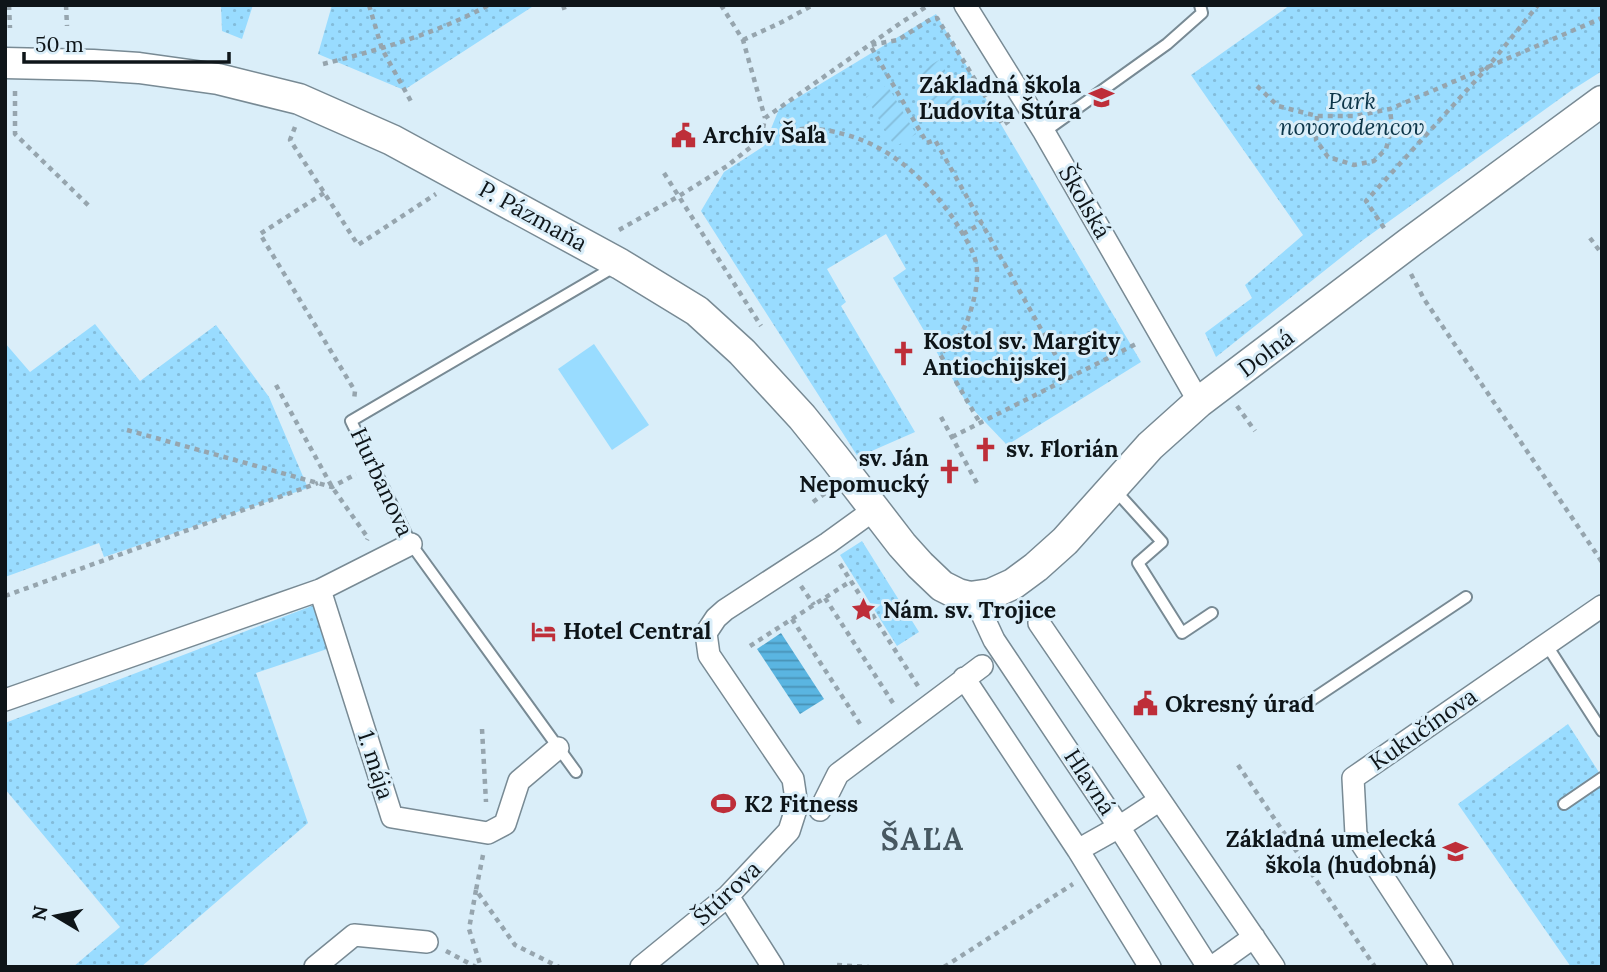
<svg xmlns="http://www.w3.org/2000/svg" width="1607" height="972" font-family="Lora,serif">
<defs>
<pattern id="grass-dots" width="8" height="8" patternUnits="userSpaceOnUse" patternTransform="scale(1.75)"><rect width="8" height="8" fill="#99dcff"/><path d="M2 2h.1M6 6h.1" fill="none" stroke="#83bcda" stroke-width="1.8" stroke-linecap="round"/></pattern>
<pattern id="garden-furrows" width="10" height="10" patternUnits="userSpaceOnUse" patternTransform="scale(1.75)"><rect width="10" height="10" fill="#99dcff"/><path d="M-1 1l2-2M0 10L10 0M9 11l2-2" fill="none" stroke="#83bcda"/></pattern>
<pattern id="water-rules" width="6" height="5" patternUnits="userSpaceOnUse" patternTransform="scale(1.75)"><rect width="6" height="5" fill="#5ab5e1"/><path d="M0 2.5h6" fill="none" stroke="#4992b6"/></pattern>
</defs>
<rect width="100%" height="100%" fill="#daeef9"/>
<path fill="url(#grass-dots)" d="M 221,5 L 253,5 L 242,39 L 222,31 Z
M 332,5 L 535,5 L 404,90 L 318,54 Z
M 1290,5 L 1602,5 L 1602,71 L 1572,90 L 1363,240 L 1216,357 L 1205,333 L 1252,298 L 1245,285 L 1303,235 L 1191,75 Z
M 936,14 L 1141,362 L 1007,445 L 966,402 L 893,278 L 906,269 L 886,234 L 827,269 L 846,302 L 841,306 L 915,432 L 858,457 L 701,211 L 724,172 L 764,146 L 779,109 Z
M 95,324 L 140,381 L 216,325 L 269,397 L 308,488 L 104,557 L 99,543 L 5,577 L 5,343 L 30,372 Z
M 862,541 L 919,632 L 897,646 L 840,555 Z
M 317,604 L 330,648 L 256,673 L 308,823 L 141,967 L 73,967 L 120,927 L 5,789 L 5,723 Z
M 1568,724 L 1602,777 L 1602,967 L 1571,967 L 1458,804 Z"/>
<path fill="url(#garden-furrows)" d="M 939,60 L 966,106 L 941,121 L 914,75 Z
M 887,85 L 916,134 L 895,147 L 866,97 Z"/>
<path fill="#99dcff" d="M 594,344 L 649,425 L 612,450 L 558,369 Z"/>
<path fill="url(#water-rules)" d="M 781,633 L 824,699 L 800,714 L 757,649 Z"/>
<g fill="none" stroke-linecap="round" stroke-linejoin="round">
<defs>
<path id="lane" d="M 1044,132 L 1167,44 L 1202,13 L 1200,5
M 1114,489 L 1162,542 L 1138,563 L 1182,633 L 1212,613
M 1546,644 L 1602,731
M 1304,705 L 1466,597
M 576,772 L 411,544 L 351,421 L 614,267
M 1564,804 L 1602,778"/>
<path id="street" d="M 965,5 L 1044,132 L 1199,402
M 320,590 L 392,817 L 488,833 L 505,824 L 519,781 L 558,748
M 974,597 L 994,640 L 1117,824 L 1208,967
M 1039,623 L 1274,967
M 964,678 L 1078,850 L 1150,967
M 5,700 L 320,590 L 411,544
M 820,810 L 838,774 L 982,666
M 1078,850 L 1119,827 L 1160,800
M 728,896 L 773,967
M 315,967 L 354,935 L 427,942
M 641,967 L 728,896 L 789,831 L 797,806 L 793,779 L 709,655 L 706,633 L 716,618 L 725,610 L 828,543 L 875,509
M 1212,967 L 1254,937
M 1442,967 L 1356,835 L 1353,778 L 1602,606"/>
<path id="secondary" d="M 5,63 L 93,65 L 139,68 L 218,79 L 299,99 L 392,140 L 620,264 L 697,311 L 742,352 L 802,417 L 835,458 L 902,545 L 920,565 L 942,586 L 958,594 L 970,597 L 991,594 L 1013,584 L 1036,567 L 1065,541 L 1150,446 L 1199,402 L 1409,243 L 1602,101"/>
</defs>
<use href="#lane" stroke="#788a94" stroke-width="14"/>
<use href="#street" stroke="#788a94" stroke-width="24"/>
<use href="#secondary" stroke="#788a94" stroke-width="33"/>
<path stroke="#96a5ae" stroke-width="4.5" stroke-dasharray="5 5" stroke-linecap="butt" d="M 9,5 L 10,28
M 66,5 L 67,26
M 369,5 L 382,49 L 413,105
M 563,5 L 565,11
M 721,5 L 743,40 L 765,118
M 743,40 L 782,22 L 813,5
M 323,64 C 379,50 437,33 489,5
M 1257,86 L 1278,106 L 1317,116 L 1355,116 L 1390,109 L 1602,18
M 15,91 L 15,134 L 89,206
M 1317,116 L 1316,140 L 1328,157 L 1354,165 L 1374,161 L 1386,149 L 1392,127 L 1390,109
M 1009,121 L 1003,125 L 937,18 L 931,19 L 898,40 L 870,45 L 927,143 L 935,140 L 1069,379
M 295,127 L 290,140 L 358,245 L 436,194
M 761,139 C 774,136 789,130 802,129 C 813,128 829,130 839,133 C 889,144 927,180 955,221 C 962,233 971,246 975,259 C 981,277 973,308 965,326 C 960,337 950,346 940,354 L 980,423
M 664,173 L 761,326
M 324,193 L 260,234 L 355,391 L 354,400
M 1384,228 L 1366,201 L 1487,68 L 1538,5
M 619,230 L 679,196 L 727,166 L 761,139 L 765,118 L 902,22 L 929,5
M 963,234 L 982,223
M 1590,238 L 1602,254
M 1411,274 L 1424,299 L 1602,562
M 276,385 L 332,487 L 368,538 L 367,540
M 1237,406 L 1255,431
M 941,417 L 978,485
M 127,430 L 332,487 L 356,474
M 952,437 L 1138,343
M 813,502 L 828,491
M 840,564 L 918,686
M 801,586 L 814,605
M 5,596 L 318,483
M 825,598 L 893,703
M 792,619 L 862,727
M 750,646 L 851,581
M 482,729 L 486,802
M 1238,765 L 1375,967
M 483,855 L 476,890 L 515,945 L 559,967
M 476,890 L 469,929 L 481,967
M 446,951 L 476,967
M 837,965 L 869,967
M 944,967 L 1073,884"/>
<use href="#lane" stroke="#fff" stroke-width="10"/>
<use href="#street" stroke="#fff" stroke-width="21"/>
<use href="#secondary" stroke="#fff" stroke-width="30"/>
</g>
<defs>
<symbol id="school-bare" viewBox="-9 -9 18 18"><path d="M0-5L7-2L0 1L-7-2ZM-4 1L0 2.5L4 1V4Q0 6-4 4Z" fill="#be2e39" stroke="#daeef9" stroke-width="2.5" paint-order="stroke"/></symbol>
<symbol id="civic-bare" viewBox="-9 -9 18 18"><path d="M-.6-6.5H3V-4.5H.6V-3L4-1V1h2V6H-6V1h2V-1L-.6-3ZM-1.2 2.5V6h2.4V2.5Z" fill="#be2e39" stroke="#daeef9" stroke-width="2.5" paint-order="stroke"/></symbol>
<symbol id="church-bare" viewBox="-9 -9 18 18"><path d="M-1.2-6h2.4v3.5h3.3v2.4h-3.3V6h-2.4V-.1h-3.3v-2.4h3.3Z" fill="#be2e39" stroke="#daeef9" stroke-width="2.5" paint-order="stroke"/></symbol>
<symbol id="sight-bare" viewBox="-9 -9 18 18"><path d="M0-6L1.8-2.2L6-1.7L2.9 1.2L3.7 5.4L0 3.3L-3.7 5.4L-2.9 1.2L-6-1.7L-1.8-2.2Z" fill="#be2e39" stroke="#daeef9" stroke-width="2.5" paint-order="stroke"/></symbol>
<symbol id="hotel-bare" viewBox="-9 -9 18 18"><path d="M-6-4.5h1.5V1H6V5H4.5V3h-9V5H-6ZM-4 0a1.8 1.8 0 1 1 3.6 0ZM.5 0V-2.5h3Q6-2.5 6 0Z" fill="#be2e39" stroke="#daeef9" stroke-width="2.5" paint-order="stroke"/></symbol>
<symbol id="stadium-bare" viewBox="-9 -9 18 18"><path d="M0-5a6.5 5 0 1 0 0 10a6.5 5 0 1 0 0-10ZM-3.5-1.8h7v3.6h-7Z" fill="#be2e39" stroke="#daeef9" stroke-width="2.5" paint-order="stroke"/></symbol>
<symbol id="university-bare" viewBox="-9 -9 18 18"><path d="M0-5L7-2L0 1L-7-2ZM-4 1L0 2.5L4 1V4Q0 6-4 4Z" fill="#be2e39" stroke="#daeef9" stroke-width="2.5" paint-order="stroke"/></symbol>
</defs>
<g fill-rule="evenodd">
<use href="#school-bare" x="1084" y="80" width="35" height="35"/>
<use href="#civic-bare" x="666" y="118" width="35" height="35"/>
<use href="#church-bare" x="886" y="336" width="35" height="35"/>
<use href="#church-bare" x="968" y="432" width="35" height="35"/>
<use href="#church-bare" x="932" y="454" width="35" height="35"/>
<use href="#sight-bare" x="846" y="592" width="35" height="35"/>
<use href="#hotel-bare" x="526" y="614" width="35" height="35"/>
<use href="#civic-bare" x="1128" y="686" width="35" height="35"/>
<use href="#stadium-bare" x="706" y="786" width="35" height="35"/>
<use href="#university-bare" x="1438" y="834" width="35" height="35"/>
</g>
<g text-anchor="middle" stroke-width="6" stroke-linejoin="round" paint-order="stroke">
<g font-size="23" font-weight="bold" fill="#0e1519" stroke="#daeef9" text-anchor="start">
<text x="1081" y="93" text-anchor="end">Základná škola<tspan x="1081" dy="26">Ľudovíta Štúra</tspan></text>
<text x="703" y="143">Archív Šaľa</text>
<text x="923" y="349">Kostol sv. Margity<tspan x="923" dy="26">Antiochijskej</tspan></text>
<text x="1006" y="457">sv. Florián</text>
<text x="929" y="466" text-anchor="end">sv. Ján<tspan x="929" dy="26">Nepomucký</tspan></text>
<text x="883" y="618">Nám. sv. Trojice</text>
<text x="563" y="639">Hotel Central</text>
<text x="1165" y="712">Okresný úrad</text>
<text x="744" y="812">K2 Fitness</text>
<text x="1436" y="847" text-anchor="end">Základná umelecká<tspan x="1436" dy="26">škola (hudobná)</tspan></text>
</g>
<g font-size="23" font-style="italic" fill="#0d3649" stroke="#daeef9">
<text x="1352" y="109">Park<tspan x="1352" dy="26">novorodencov</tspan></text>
</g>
<g font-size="23" fill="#0e1519" stroke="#daeef9">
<text transform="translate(1085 202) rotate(60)" y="8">Školská</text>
<text transform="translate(533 216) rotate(29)" y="8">P. Pázmaňa</text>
<text transform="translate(1266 353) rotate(-37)" y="8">Dolná</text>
<text transform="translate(382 482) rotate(65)" y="8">Hurbanova</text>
<text transform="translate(1423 729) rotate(-35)" y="8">Kukučínova</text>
<text transform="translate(376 765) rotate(72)" y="8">1. mája</text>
<text transform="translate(1090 782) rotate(57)" y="8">Hlavná</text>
<text transform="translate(727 893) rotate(-43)" y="8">Štúrova</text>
</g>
<g font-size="30" font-weight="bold" letter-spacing="2" fill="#475861" stroke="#daeef9">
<text x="923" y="850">ŠAĽA</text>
</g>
</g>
<rect width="1607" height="972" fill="none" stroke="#0e1519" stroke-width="14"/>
<g transform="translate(56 916) rotate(280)" stroke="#daeef9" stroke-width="5" paint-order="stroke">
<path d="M0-5L12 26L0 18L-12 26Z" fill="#0e1519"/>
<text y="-10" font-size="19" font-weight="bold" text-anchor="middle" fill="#0e1519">N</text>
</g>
<path d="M24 52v10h205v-10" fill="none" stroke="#0e1519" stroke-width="3.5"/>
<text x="35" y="52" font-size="21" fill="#0e1519" stroke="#daeef9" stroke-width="5" paint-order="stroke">50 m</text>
</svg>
